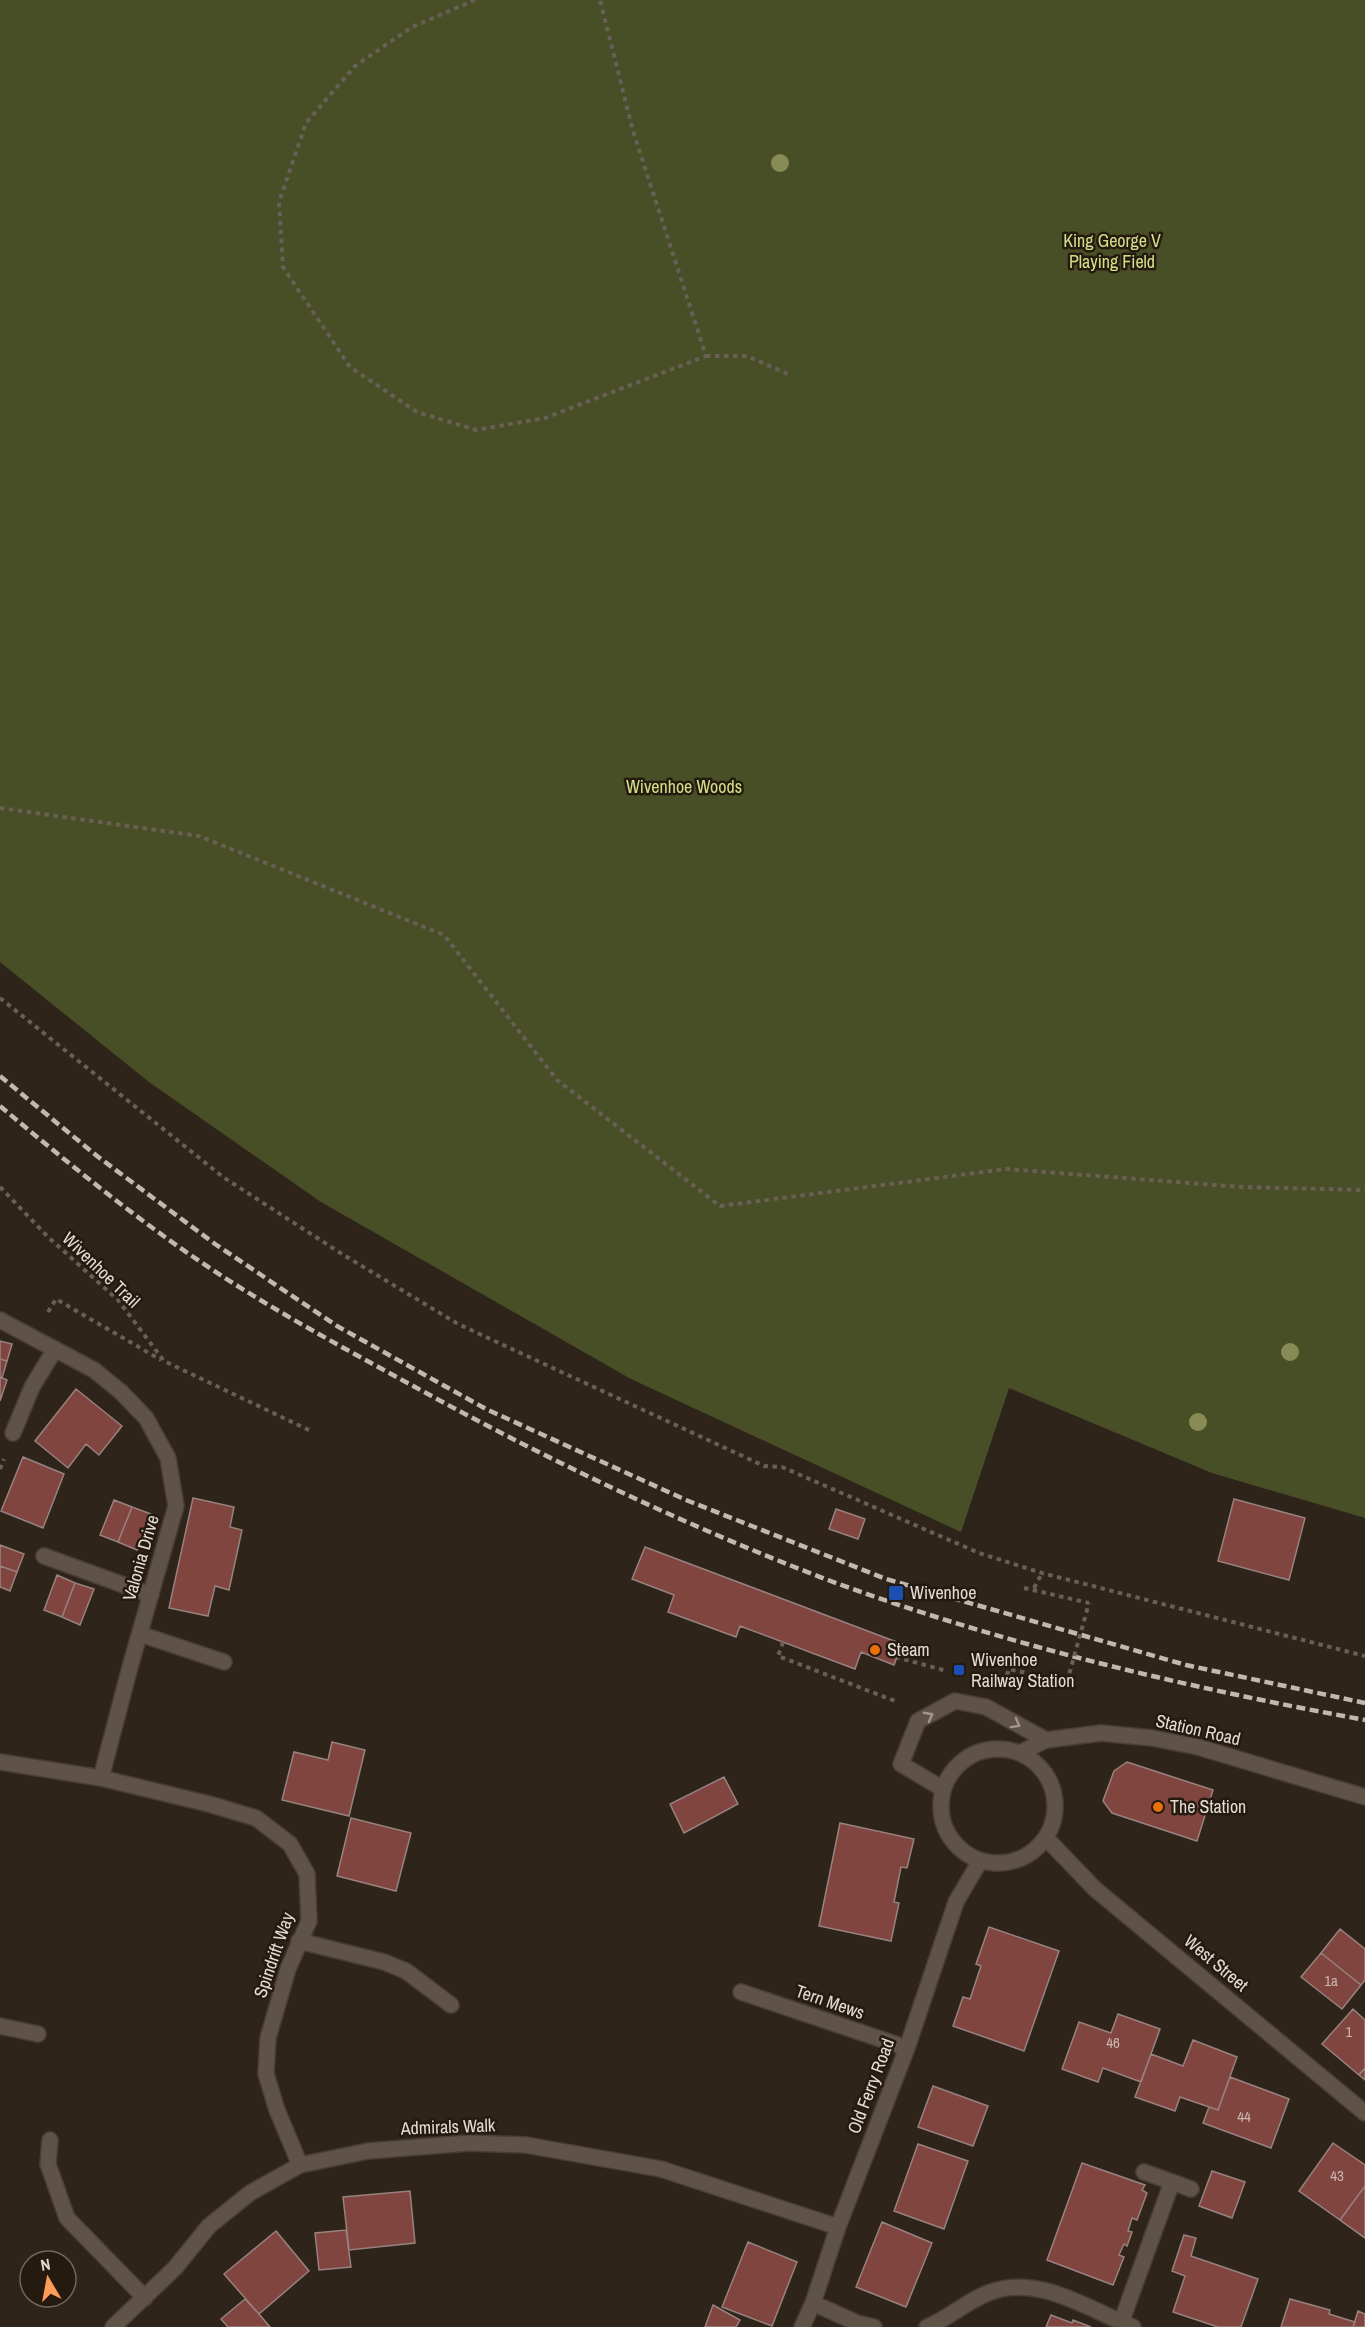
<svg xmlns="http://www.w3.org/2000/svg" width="1365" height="2327" font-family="'Archivo Narrow',sans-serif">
<rect width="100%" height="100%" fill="#2f2419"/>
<path fill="#484f26" d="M 0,0 L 1365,0 L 1365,1518 L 1212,1473 L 1009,1388 L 961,1532 L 631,1379 L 321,1202 L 149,1082 L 0,962 Z"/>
<path fill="#814540" stroke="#978280" stroke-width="1.5" d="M 0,1341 L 12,1344 L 7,1361 L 0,1359 Z
M 0,1359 L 7,1361 L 2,1378 L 0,1377 Z
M 0,1377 L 7,1380 L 0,1401 Z
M 76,1389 L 122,1426 L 99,1455 L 86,1444 L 68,1468 L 35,1441 Z
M 23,1457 L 64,1474 L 43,1528 L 1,1511 Z
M 193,1498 L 234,1507 L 230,1527 L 242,1530 L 229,1590 L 215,1586 L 208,1616 L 169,1608 Z
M 1234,1499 L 1305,1518 L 1289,1580 L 1218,1561 Z
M 114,1500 L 132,1507 L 118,1542 L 100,1535 Z
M 132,1507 L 151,1514 L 137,1550 L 118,1542 Z
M 836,1509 L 865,1519 L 858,1539 L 829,1529 Z
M 0,1545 L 24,1554 L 17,1572 L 0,1566 Z
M 645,1547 L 902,1644 L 894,1665 L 861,1652 L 855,1669 L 740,1626 L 736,1637 L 668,1612 L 674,1595 L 632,1579 Z
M 0,1566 L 17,1572 L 10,1591 L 0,1587 Z
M 57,1575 L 75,1583 L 62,1617 L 44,1610 Z
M 75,1583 L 94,1589 L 80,1625 L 62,1617 Z
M 332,1742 L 365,1750 L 349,1816 L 282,1800 L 294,1752 L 328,1760 Z
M 1127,1762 L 1213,1790 L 1197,1841 L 1112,1813 L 1103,1801 L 1114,1771 Z
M 724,1777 L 738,1804 L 684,1833 L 670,1804 Z
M 351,1818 L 411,1833 L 396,1891 L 337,1876 Z
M 840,1823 L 914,1839 L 907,1868 L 901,1867 L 894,1902 L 899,1903 L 891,1941 L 819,1926 Z
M 989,1927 L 1059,1951 L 1024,2051 L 953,2026 L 963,1997 L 970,1999 L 981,1966 L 976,1964 Z
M 1340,1929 L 1365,1949 L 1365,1980 L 1361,1985 L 1321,1953 Z
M 1321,1953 L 1361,1985 L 1342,2009 L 1301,1977 Z
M 1353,2009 L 1365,2020 L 1365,2068 L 1359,2075 L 1322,2044 Z
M 1118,2014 L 1160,2029 L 1141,2082 L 1103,2068 L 1098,2082 L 1062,2069 L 1079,2022 L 1111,2033 Z
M 1193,2040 L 1237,2057 L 1218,2110 L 1180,2097 L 1175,2111 L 1135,2097 L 1151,2054 L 1183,2066 Z
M 1365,2068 L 1365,2080 L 1359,2075 Z
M 1230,2077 L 1289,2099 L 1271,2148 L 1203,2123 L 1209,2107 L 1218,2110 Z
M 933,2086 L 988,2106 L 973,2146 L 918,2127 Z
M 1333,2143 L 1365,2165 L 1365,2186 L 1340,2220 L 1299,2191 Z
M 918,2144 L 968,2161 L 944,2229 L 894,2211 Z
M 1082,2163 L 1145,2185 L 1142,2190 L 1147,2193 L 1137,2220 L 1132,2218 L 1128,2231 L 1132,2232 L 1127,2246 L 1124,2244 L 1119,2255 L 1124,2257 L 1113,2285 L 1047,2260 Z
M 1212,2171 L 1245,2182 L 1232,2218 L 1199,2206 Z
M 1365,2186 L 1365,2238 L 1340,2220 Z
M 410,2191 L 415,2243 L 349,2250 L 343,2197 Z
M 882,2222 L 932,2243 L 906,2307 L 856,2287 Z
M 346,2230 L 351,2267 L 319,2270 L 315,2233 Z
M 276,2231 L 309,2271 L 259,2314 L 224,2274 Z
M 1184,2235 L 1196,2238 L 1191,2256 L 1258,2279 L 1241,2327 L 1218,2327 L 1173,2312 L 1185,2276 L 1172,2271 Z
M 748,2242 L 797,2262 L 772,2326 L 722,2307 Z
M 245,2299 L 259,2314 L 270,2327 L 228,2327 L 221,2319 Z
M 1290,2299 L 1330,2310 L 1329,2314 L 1355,2322 L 1353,2327 L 1281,2327 Z
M 713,2305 L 740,2320 L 736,2327 L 705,2327 Z
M 1358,2311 L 1365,2314 L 1365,2327 L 1353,2327 Z
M 1051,2315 L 1072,2323 L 1073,2320 L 1091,2327 L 1046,2327 Z"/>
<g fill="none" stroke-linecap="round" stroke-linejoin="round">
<defs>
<path id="lane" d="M 13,1433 L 32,1387 L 55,1349
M 44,1556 L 151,1595
M 140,1634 L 224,1662
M 943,1789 L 901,1764 L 918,1721 L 955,1701 L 986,1707 L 1046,1740
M 299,1941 L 384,1962 L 406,1971 L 451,2005
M 0,2026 L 38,2034
M 50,2140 L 48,2164 L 67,2218 L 145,2298
M 1144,2172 L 1172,2182
M 1121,2323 L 1172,2182 L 1191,2189"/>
<path id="street" d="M 0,1320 L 94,1370 L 121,1392 L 146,1418 L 168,1458 L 176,1506 L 130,1667 L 101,1778
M 0,1762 L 101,1778 L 209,1804 L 256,1818 L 290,1844 L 307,1874 L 309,1921 L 288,1969 L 268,2038 L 266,2074 L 277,2110 L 300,2165
M 1046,1838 L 1095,1889 L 1365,2113
M 741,1992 L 907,2048
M 813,2303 L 857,2323 L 874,2327
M 113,2327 L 175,2268 L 209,2226 L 250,2193 L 300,2165 L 368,2151 L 469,2143 L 526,2145 L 661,2169 L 838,2227
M 802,2327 L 813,2303 L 838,2227 L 907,2048 L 956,1902 L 980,1861
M 927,2327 C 949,2318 967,2301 988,2293 C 1037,2273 1088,2309 1133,2327"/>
<path id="secondary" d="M941 1806a57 57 0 1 1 114 0a57 57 0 1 1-114 0Z
M 1020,1753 L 1046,1740 L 1101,1733 L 1152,1738 L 1198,1747 L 1365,1797"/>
</defs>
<use href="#lane" stroke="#483e36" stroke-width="18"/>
<use href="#street" stroke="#483e36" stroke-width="18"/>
<use href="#secondary" stroke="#483e36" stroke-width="18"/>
<path stroke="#695f55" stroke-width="4" stroke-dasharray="4.5 4.5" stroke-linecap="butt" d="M 475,0 L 412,27 L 355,66 L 306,123 L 279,202 L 283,267 L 350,367 L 417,412 L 476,430 L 545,418 L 706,356 L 633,131 L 600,0
M 706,356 L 747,356 L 790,375
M 0,808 L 199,836 L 444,935 L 557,1080 L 720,1206 L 1006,1169 L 1242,1187 L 1365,1190
M 0,998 L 223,1177 L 342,1254 L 458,1324 L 764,1466 L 782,1467 L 979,1553 L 1042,1573 L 1365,1656
M 0,1187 L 48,1237 L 118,1300 L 164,1361 L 313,1432
M 48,1312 L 56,1299 L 161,1360
M 0,1469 L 4,1459
M 1024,1588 L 1089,1603
M 1034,1588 L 1042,1573
M 783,1642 L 778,1656 L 895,1701
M 903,1646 L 899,1658 L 947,1671
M 1004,1684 L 1009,1669 L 1067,1682"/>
<use href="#lane" stroke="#5f5246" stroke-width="15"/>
<use href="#street" stroke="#5f5246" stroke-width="15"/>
<use href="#secondary" stroke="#5f5246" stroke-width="15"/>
<path stroke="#c1b8b0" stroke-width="4.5" stroke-dasharray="9 4.5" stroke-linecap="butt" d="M 0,1076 L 97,1156 L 215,1244 L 337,1326 L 486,1409 L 686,1500 L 886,1579 L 1186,1665 L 1365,1703
M 0,1106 C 62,1158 125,1210 192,1256 C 263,1305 340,1346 415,1387 C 548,1460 686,1526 828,1580 C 1001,1644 1184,1687 1365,1720"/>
<path stroke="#695f55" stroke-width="4" stroke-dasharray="4.5 4.5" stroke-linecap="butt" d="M 1067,1682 L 1089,1603"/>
</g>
<g fill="#888b56">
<circle cx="780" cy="163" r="9"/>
<circle cx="1290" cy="1352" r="9"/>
<circle cx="1198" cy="1422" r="9"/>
</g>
<defs><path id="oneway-chevron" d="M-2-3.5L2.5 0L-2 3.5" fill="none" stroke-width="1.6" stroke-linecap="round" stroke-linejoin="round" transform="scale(1.5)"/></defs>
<g stroke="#a1968d">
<use href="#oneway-chevron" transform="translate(929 1716) rotate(-28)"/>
<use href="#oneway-chevron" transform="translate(1016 1724) rotate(29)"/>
</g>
<g fill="#1a4fb4" stroke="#251a0f" stroke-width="2">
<rect x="888" y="1585" width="16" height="16" rx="3"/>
<rect x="953" y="1664" width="12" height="12" rx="3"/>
</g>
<g fill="#e8710a" stroke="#251a0f" stroke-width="2">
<circle cx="875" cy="1650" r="6"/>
<circle cx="1158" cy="1807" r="6"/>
</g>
<g text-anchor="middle" stroke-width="5" stroke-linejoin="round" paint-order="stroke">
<g font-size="15" fill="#cab6af">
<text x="1331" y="1986">1a</text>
<text x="1349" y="2037">1</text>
<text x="1113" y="2048">46</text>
<text x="1244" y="2122">44</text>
<text x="1337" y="2181">43</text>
</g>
<g font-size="18" fill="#d1e088" stroke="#251a0f">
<text x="1112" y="247">King George V<tspan x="1112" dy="21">Playing Field</tspan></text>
<text x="684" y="793">Wivenhoe Woods</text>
</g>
<g font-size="18" fill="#e3dbd4" stroke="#251a0f">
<text transform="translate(101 1270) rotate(44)" y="6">Wivenhoe Trail</text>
<text transform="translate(141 1558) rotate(-74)" y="6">Valonia Drive</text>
<text transform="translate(1198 1730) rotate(13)" y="6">Station Road</text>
<text transform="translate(274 1955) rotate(-71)" y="6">Spindrift Way</text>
<text transform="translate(1216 1963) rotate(40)" y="6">West Street</text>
<text transform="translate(830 2002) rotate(19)" y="6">Tern Mews</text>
<text transform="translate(871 2086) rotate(-69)" y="6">Old Ferry Road</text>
<text transform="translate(448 2127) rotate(-2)" y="6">Admirals Walk</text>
</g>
<g font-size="18" fill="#e3dbd4" stroke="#251a0f" text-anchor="start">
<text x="910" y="1599">Wivenhoe</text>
<text x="887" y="1656">Steam</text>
<text x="971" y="1666">Wivenhoe<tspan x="971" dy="21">Railway Station</tspan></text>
<text x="1170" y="1813">The Station</text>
</g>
</g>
<g transform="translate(48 2279) rotate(350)"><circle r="28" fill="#251a0f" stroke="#71675e" stroke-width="1.5"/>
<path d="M0-4.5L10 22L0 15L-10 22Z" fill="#fe9b59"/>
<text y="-9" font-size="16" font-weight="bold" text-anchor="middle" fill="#e3dbd4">N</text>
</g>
</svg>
